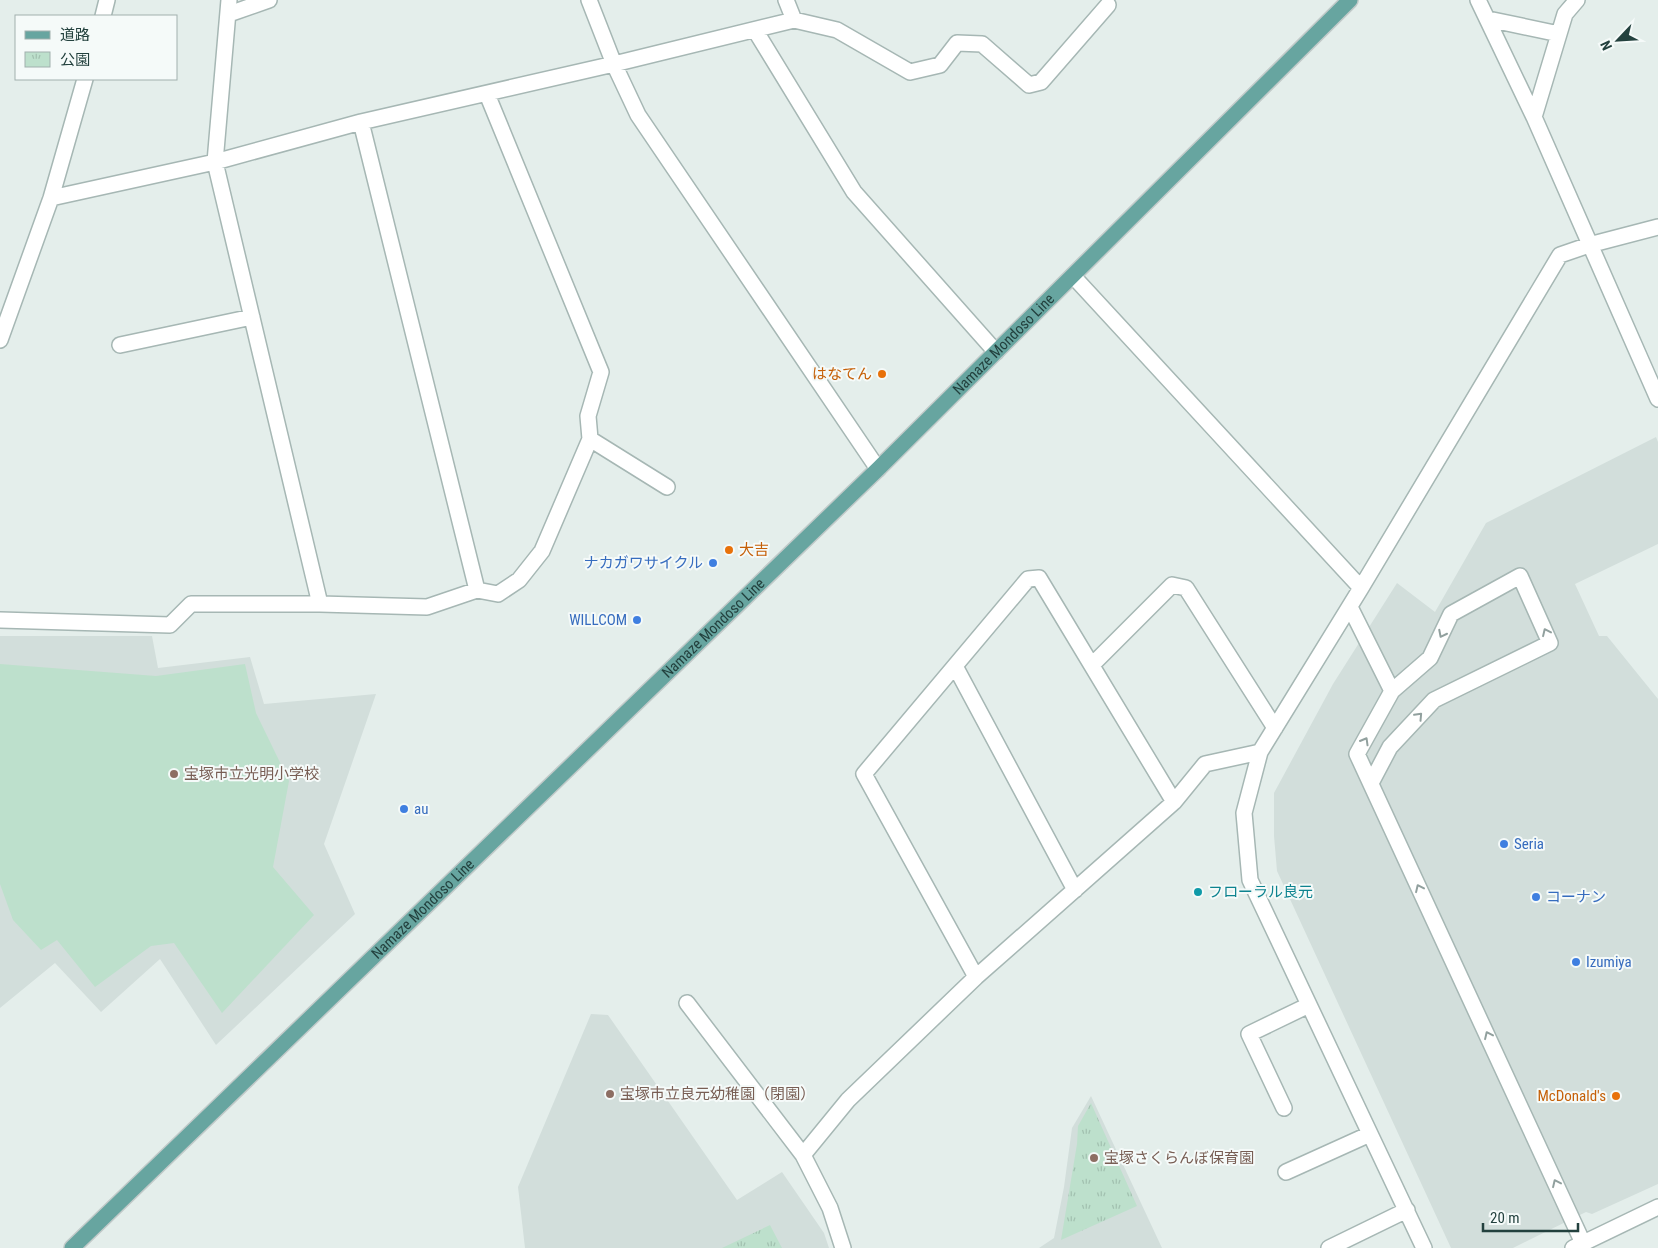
<svg xmlns="http://www.w3.org/2000/svg" width="1658" height="1248" font-family="'Roboto Condensed','Noto Sans JP',sans-serif">
<defs>
<pattern id="park-tufts" width="24" height="20" patternUnits="userSpaceOnUse" patternTransform="scale(1.25)"><rect width="24" height="20" fill="#bde0cc"/><path d="M3 7l-1-3M5 7V3M7 7l1-3M15 17l-1-3M17 17v-4M19 17l1-3" fill="none" stroke="#a2c1b0"/></pattern>
</defs>
<rect width="100%" height="100%" fill="#e4eeeb"/>
<path fill="#d2dedb" d="M 1656,437 L 1658,442 L 1658,544 L 1575,584 L 1599,636 L 1607,636 L 1658,699 L 1658,1184 L 1592,1214 L 1586,1212 L 1513,1248 L 1451,1248 L 1277,871 L 1274,836 L 1274,793 L 1333,684 L 1397,583 L 1435,612 L 1486,523 Z
M 0,636 L 152,636 L 158,668 L 250,657 L 264,704 L 376,694 L 324,844 L 355,914 L 216,1045 L 160,959 L 101,1012 L 55,963 L 0,1008 Z
M 591,1014 L 608,1015 L 737,1200 L 782,1172 L 824,1233 L 829,1248 L 525,1248 L 518,1187 Z
M 1091,1096 L 1162,1248 L 1039,1248 L 1054,1238 L 1064,1187 L 1072,1128 Z"/>
<path fill="#bde0cc" d="M 0,664 L 156,676 L 245,664 L 256,713 L 289,781 L 273,867 L 314,915 L 222,1013 L 174,943 L 151,946 L 95,987 L 57,940 L 41,950 L 13,920 L 0,884 Z"/>
<path fill="url(#park-tufts)" d="M 1091,1103 L 1137,1206 L 1061,1240 L 1077,1144 L 1078,1126 Z
M 770,1225 L 782,1248 L 722,1248 Z"/>
<g fill="none" stroke-linecap="round" stroke-linejoin="round">
<defs>
<path id="minor" d="M 589,0 L 614,64 L 638,115 L 878,469
M 786,0 L 794,20
M 1478,0 L 1534,117 L 1658,399
M 229,14 L 269,0
M 103,16 L 107,0
M 1488,19 L 1559,34
M 755,30 L 854,192 L 996,352
M 487,94 L 601,372 L 588,416 L 590,439 L 667,487
M 1534,117 L 1565,14 L 1577,0
M 51,198 L 215,162 L 361,122 L 614,64 L 794,20 L 837,30 L 910,72 L 940,65 L 957,43 L 982,44 L 1029,85 L 1041,82 L 1108,5
M 1073,276 L 1361,588
M 0,340 L 51,198 L 85,79
M 120,345 L 252,317
M 477,590 L 498,594 L 519,580 L 542,551 L 590,439
M 320,604 L 427,607 L 477,590 L 361,122
M 1350,607 L 1392,691 L 1357,754 L 1583,1243
M 0,620 L 170,625 L 191,604 L 320,604 L 215,162 L 229,0
M 1092,665 L 1172,585 L 1186,588 L 1275,728
M 955,666 L 1075,890
M 1260,752 L 1244,813 L 1250,880 L 1424,1248
M 1371,783 L 1390,747 L 1434,700 L 1550,643 L 1520,576 L 1451,614 L 1430,658 L 1392,691
M 976,977 L 864,774 L 1028,579 L 1039,578 L 1174,802
M 687,1003 L 803,1155
M 1284,1108 L 1249,1034 L 1309,1005
M 1286,1172 L 1370,1134
M 843,1248 L 830,1208 L 803,1155 L 848,1100 L 976,977 L 1174,802 L 1205,764 L 1260,752 L 1361,588 L 1560,255 L 1589,245 L 1658,227
M 1329,1248 L 1407,1210
M 1573,1248 L 1658,1207"/>
<g id="major">
<path id="s1" d="M 72,1248 L 878,469 L 1350,0"/>
</g>
</defs>
<use href="#minor" stroke="#a6b7b4" stroke-width="18"/>
<use href="#major" stroke="#c1cac9" stroke-width="18"/>
<use href="#minor" stroke="#fff" stroke-width="15"/>
<use href="#major" stroke="#67a5a0" stroke-width="15"/>
</g>
<defs><path id="oneway-chevron" d="M-2-3.5L2.5 0L-2 3.5" fill="none" stroke-width="1.6" stroke-linecap="round" stroke-linejoin="round" transform="scale(1.25)"/></defs>
<g stroke="#91a09e">
<use href="#oneway-chevron" transform="translate(1546 632) rotate(-115)"/>
<use href="#oneway-chevron" transform="translate(1442 634) rotate(117)"/>
<use href="#oneway-chevron" transform="translate(1419 716) rotate(-47)"/>
<use href="#oneway-chevron" transform="translate(1365 741) rotate(-60)"/>
<use href="#oneway-chevron" transform="translate(1419 888) rotate(-115)"/>
<use href="#oneway-chevron" transform="translate(1488 1035) rotate(-115)"/>
<use href="#oneway-chevron" transform="translate(1556 1183) rotate(-115)"/>
</g>
<g fill="#e8710a" stroke="#f5faf9" stroke-width="2">
<circle cx="882" cy="374" r="5"/>
<circle cx="729" cy="550" r="5"/>
<circle cx="1616" cy="1096" r="5"/>
</g>
<g fill="#3f7fe0" stroke="#f5faf9" stroke-width="2">
<circle cx="713" cy="563" r="5"/>
<circle cx="637" cy="620" r="5"/>
<circle cx="404" cy="809" r="5"/>
<circle cx="1504" cy="844" r="5"/>
<circle cx="1536" cy="897" r="5"/>
<circle cx="1576" cy="962" r="5"/>
</g>
<g fill="#8d6e63" stroke="#f5faf9" stroke-width="2">
<circle cx="174" cy="774" r="5"/>
<circle cx="610" cy="1094" r="5"/>
<circle cx="1094" cy="1158" r="5"/>
</g>
<circle fill="#0f9aa8" stroke="#f5faf9" stroke-width="2" cx="1198" cy="892" r="5"/>
<g text-anchor="middle" stroke-width="4" stroke-linejoin="round" paint-order="stroke">
<g font-size="15" fill="#23413e" stroke="#f5faf9">
<text dy="5" stroke="none"><textPath href="#s1" startOffset="1298">Namaze Mondoso Line</textPath></text>
<text dy="5" stroke="none"><textPath href="#s1" startOffset="892">Namaze Mondoso Line</textPath></text>
<text dy="5" stroke="none"><textPath href="#s1" startOffset="488">Namaze Mondoso Line</textPath></text>
</g>
<g font-size="15" fill="#c56008" stroke="#f5faf9" text-anchor="end">
<text x="872" y="379">はなてん</text>
<text x="739" y="555" text-anchor="start">大吉</text>
<text x="1606" y="1101">McDonald's</text>
</g>
<g font-size="15" fill="#366cbe" stroke="#f5faf9" text-anchor="start">
<text x="703" y="568" text-anchor="end">ナカガワサイクル</text>
<text x="627" y="625" text-anchor="end">WILLCOM</text>
<text x="414" y="814">au</text>
<text x="1514" y="849">Seria</text>
<text x="1546" y="902">コーナン</text>
<text x="1586" y="967">Izumiya</text>
</g>
<g font-size="15" fill="#785e54" stroke="#f5faf9" text-anchor="start">
<text x="184" y="779">宝塚市立光明小学校</text>
<text x="620" y="1099">宝塚市立良元幼稚園（閉園）</text>
<text x="1104" y="1163">宝塚さくらんぼ保育園</text>
</g>
<g font-size="15" fill="#0d838f" stroke="#f5faf9" text-anchor="start">
<text x="1208" y="897">フローラル良元</text>
</g>
</g>
<rect x="15" y="15" width="162" height="65" fill="#f5faf9" stroke="#a1b0ae"/>
<rect x="25" y="31" width="25" height="8" fill="#67a5a0" stroke="#a1b0ae"/>
<text x="60" y="40" font-size="15" fill="#23413e">道路</text>
<rect x="25" y="52" width="25" height="15" fill="url(#park-tufts)" stroke="#a1b0ae"/>
<text x="60" y="65" font-size="15" fill="#23413e">公園</text>
<g transform="translate(1618 40) rotate(245)" stroke="#f5faf9" stroke-width="4" paint-order="stroke">
<path d="M0-4L9 19L0 12L-9 19Z" fill="#23413e"/>
<text y="-8" font-size="14" font-weight="bold" text-anchor="middle" fill="#23413e">N</text>
</g>
<path d="M1483 1223v8h95v-8" fill="none" stroke="#23413e" stroke-width="2.5"/>
<text x="1490" y="1223" font-size="15" fill="#23413e" stroke="#f5faf9" stroke-width="4" paint-order="stroke">20 m</text>
</svg>
